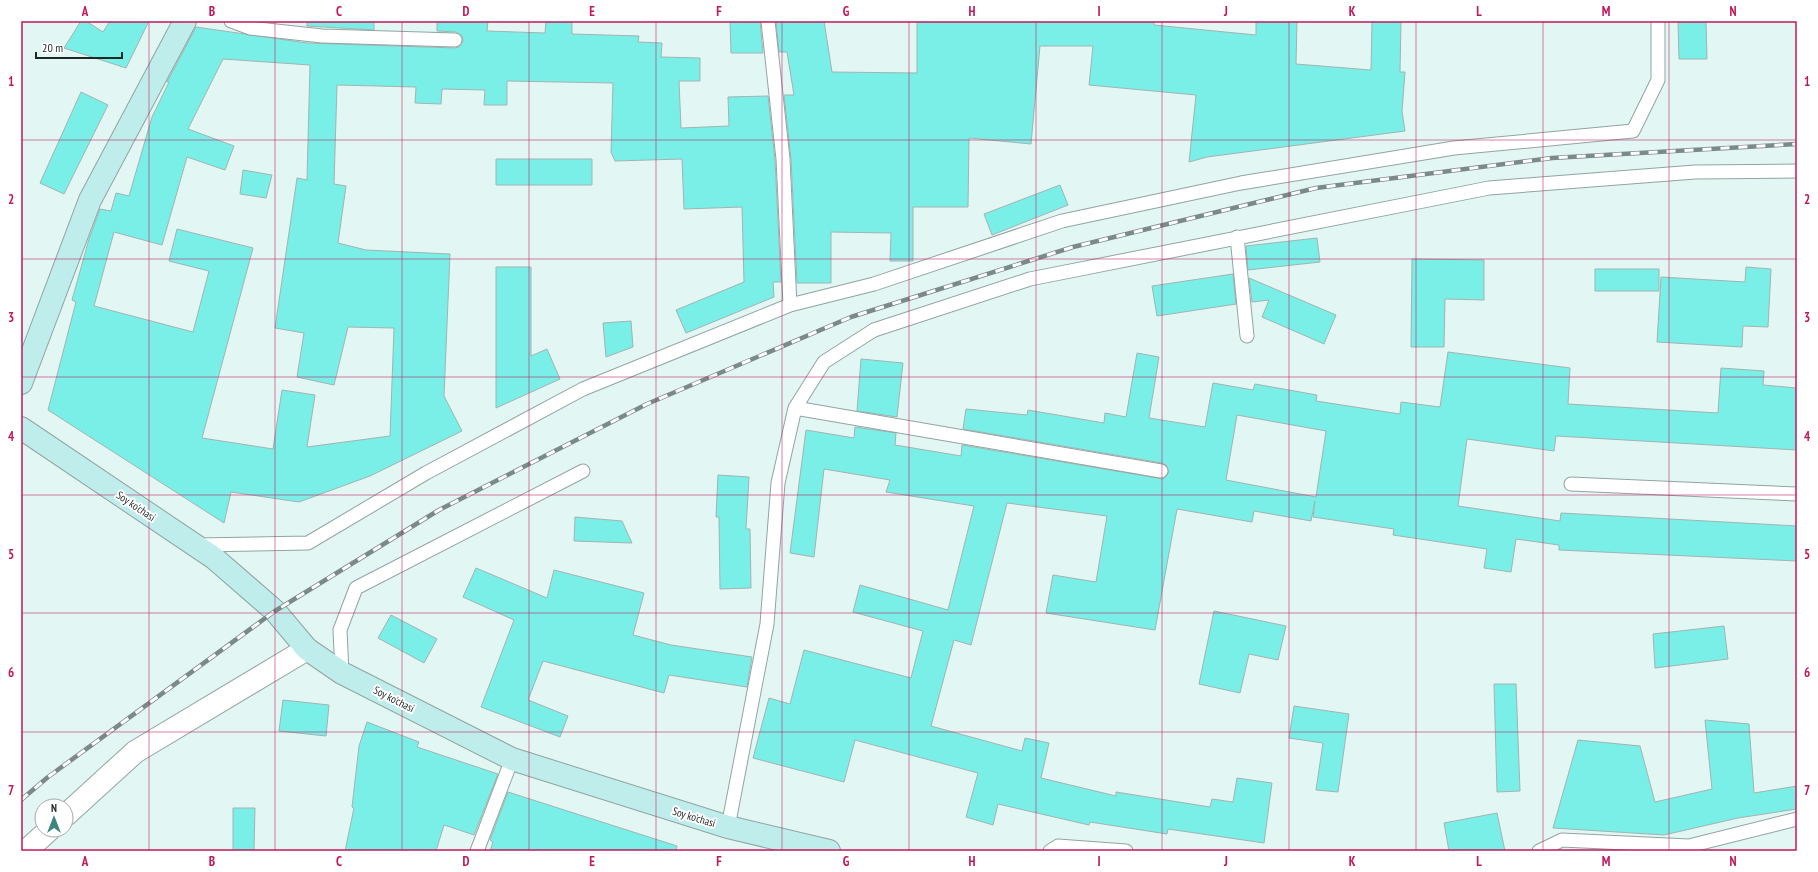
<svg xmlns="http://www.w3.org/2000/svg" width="1818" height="872" font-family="'PT Sans Narrow',sans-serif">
<rect width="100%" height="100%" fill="#e2f6f4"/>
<path fill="#79efe7" stroke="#a1b4b2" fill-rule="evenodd" d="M 81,21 L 86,21 L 103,32 L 110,21 L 149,21 L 126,68 L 64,48 Z
M 307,21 L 374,21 L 374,30 L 307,26 Z
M 437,21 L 488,21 L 487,31 L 545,33 L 546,21 L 572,21 L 572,34 L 639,36 L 638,42 L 662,43 L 661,57 L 700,58 L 700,81 L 679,81 L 681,128 L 729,126 L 728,97 L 768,96 L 775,160 L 781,282 L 773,282 L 774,297 L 686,333 L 676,310 L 744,282 L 742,207 L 684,209 L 682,159 L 615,161 L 611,152 L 613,83 L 507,81 L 507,105 L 484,105 L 485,90 L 442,89 L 441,104 L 415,103 L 416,87 L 337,85 L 334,184 L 346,186 L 338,243 L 366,250 L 450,254 L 444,396 L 462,431 L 370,476 L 299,502 L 231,492 L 224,523 L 48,410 L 76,302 L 72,300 L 89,239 L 100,209 L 111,211 L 116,193 L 129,196 L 152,117 L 169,82 L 167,82 L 196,27 L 307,43 L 455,48 L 459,47 L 463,41 L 462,36 L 456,32 L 437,31 ZM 223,59 L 310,65 L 307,180 L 297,178 L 275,328 L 304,333 L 297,377 L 334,385 L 348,327 L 394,328 L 390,436 L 307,447 L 315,395 L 282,390 L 273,449 L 202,438 L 253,248 L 177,229 L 169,261 L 209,271 L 193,332 L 94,306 L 114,232 L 162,245 L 187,157 L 225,170 L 234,146 L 188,129 Z
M 730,21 L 760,21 L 763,53 L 731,53 Z
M 776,21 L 824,21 L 832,72 L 917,73 L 917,21 L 1154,21 L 1154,25 L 1256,35 L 1256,21 L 1297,21 L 1296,64 L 1371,70 L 1372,21 L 1401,21 L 1400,72 L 1405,72 L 1402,111 L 1405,131 L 1207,157 L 1189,162 L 1196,95 L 1089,85 L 1093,46 L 1040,46 L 1031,144 L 969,138 L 968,207 L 913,207 L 913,261 L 890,261 L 891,233 L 831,232 L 831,283 L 797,283 L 791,159 L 784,95 L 794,95 L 787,52 L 779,52 Z
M 1678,21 L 1706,21 L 1707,59 L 1679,59 Z
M 81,92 L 108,105 L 64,194 L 40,183 Z
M 496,159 L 592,159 L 592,185 L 496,185 Z
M 243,170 L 272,175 L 266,198 L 240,194 Z
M 1060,185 L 1068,205 L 992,235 L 984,214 Z
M 1317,238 L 1320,262 L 1248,270 L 1246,246 Z
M 1412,259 L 1484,260 L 1484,300 L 1445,299 L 1444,347 L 1411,347 Z
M 496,267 L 531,267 L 531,356 L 547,349 L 560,379 L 496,408 Z
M 1746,267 L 1771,269 L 1768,327 L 1743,326 L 1742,347 L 1657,342 L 1661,277 L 1745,282 Z
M 1595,269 L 1659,269 L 1659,291 L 1595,291 Z
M 1233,274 L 1236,304 L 1157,316 L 1152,286 Z
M 1249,278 L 1336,315 L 1324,344 L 1262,317 L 1269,300 L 1252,302 Z
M 631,321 L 633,347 L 606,357 L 603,323 Z
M 1448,352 L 1570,368 L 1568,404 L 1718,413 L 1721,368 L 1764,371 L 1763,385 L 1797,388 L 1797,450 L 1556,436 L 1554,451 L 1467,439 L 1458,506 L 1560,521 L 1561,513 L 1797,526 L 1797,561 L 1559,550 L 1559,545 L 1516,539 L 1511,572 L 1484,568 L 1487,549 L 1393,535 L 1394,529 L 1313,517 L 1315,501 L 1311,521 L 1254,511 L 1252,522 L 1177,509 L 1155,630 L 1046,613 L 1053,575 L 1096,582 L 1107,516 L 1007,503 L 971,645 L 954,640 L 931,726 L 1022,751 L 1025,738 L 1049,743 L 1041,778 L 1116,796 L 1116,792 L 1210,807 L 1212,799 L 1233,802 L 1237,778 L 1272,783 L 1264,843 L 1168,829 L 1167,834 L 1090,822 L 1089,825 L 998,804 L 993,825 L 966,817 L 978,773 L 855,740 L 844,782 L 753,758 L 769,698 L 790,704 L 804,650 L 911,678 L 923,631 L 853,612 L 860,585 L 948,610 L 974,506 L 886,492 L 890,480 L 824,469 L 814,557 L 790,553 L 806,430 L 854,438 L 855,427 L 896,433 L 895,445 L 961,456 L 962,445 L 1163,479 L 1169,472 L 1166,465 L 1162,463 L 963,429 L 966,409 L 1027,415 L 1028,410 L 1104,423 L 1105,413 L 1126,417 L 1137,353 L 1159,357 L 1149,418 L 1205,427 L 1213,383 L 1253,390 L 1255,384 L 1317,395 L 1316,401 L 1400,414 L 1401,402 L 1440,407 ZM 1237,415 L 1326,431 L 1316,497 L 1226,480 Z
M 861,359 L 903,363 L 897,417 L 857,411 Z
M 718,475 L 749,477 L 746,529 L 750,529 L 751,588 L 720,589 L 719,517 L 716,517 Z
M 575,517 L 622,521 L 632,543 L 574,541 Z
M 476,568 L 547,598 L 554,570 L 644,593 L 633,635 L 671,645 L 752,657 L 747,687 L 669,675 L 664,693 L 543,661 L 528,700 L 568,716 L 560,737 L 481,707 L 514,620 L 463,597 Z
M 1214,611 L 1286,626 L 1278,660 L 1249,654 L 1240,693 L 1199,684 Z
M 391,615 L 437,639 L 424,663 L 378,638 Z
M 1724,626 L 1728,659 L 1655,668 L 1653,634 Z
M 1494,684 L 1516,684 L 1520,791 L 1497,792 Z
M 283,700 L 329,705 L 326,736 L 279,731 Z
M 1294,706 L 1349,714 L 1338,792 L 1316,790 L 1323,743 L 1289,738 Z
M 1705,720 L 1749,724 L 1754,793 L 1797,786 L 1797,809 L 1738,818 L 1664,835 L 1553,828 L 1578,740 L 1640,746 L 1655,802 L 1712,789 Z
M 367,722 L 419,742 L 417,747 L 498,774 L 474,835 L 444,825 L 436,851 L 345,851 L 354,808 L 352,807 L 359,746 Z
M 508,792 L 677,846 L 676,851 L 490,851 L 493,842 L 490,840 Z
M 233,808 L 255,808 L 254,851 L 233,851 Z
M 1497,813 L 1505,851 L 1449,851 L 1444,823 Z"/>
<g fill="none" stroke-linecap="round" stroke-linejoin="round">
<defs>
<path id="lane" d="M 231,21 L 250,28 L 322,36 L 455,40
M 768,21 L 783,159 L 790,305
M 1237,237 L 1247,336
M 795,408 L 1161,471
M 1571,484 L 1797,494
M 197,545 L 308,543 L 426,473 L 583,389 L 790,305 L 874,284 L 1062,221 L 1241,183 L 1454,148 L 1633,131 L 1658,80 L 1658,21
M 342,673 L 340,630 L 356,588 L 583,471
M 728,827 L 767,624 L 778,483 L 795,408 L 824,362 L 874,330 L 1030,279 L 1489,188 L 1695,172 L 1797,171
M 477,851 L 512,759
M 1050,851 L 1058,846 L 1126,851
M 1539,851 L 1562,840 L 1689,846 L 1797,819"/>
<path id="street" d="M 66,815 L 135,752 L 307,649
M 26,851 L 49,830"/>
<path id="secondary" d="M 21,383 L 90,200 L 185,21
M 21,428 L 214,558 L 275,611 L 307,649 L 342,673 L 512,759 L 728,827 L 829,851"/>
</defs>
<use href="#lane" stroke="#91a4a2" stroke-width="15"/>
<use href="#street" stroke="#91a4a2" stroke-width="24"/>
<use href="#secondary" stroke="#91a4a2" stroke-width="24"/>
<use href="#lane" stroke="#fff" stroke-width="13"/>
<use href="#street" stroke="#fff" stroke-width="22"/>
<use href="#secondary" stroke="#beedeb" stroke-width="22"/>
<defs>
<path id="rail" d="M 21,800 L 48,777 L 275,611 L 439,510 L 647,404 L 851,317 L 1073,247 L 1316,188 L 1552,158 L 1797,144"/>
</defs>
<use href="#rail" stroke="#7b8988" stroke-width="4.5"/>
<use href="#rail" stroke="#fff" stroke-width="3" stroke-dasharray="9" stroke-linecap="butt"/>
</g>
<path fill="none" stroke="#c2185b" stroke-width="1" stroke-opacity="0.55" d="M 149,21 L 149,851M 275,21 L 275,851M 402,21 L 402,851M 529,21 L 529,851M 656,21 L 656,851M 782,21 L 782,851M 909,21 L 909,851M 1036,21 L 1036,851M 1162,21 L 1162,851M 1289,21 L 1289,851M 1416,21 L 1416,851M 1543,21 L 1543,851M 1669,21 L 1669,851M 21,140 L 1797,140M 21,259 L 1797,259M 21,377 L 1797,377M 21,495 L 1797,495M 21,613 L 1797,613M 21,732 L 1797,732"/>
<g text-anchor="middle" stroke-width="4" stroke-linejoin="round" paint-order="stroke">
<g font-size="11" fill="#1f2726" stroke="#fff">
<text transform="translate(136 506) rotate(34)" y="4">Soy ko'chasi</text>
<text transform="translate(394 699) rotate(27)" y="4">Soy ko'chasi</text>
<text transform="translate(694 817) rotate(17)" y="4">Soy ko'chasi</text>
</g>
</g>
<rect width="1818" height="872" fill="none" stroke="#ffffff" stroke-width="44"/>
<g transform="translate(54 818)"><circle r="19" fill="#ffffff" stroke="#a5a9a8"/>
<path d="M0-3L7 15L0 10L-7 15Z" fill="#3e8580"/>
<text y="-6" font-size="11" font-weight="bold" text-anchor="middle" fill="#1f2726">N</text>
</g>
<path d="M36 52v6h86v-6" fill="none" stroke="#1f2726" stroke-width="2"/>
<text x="42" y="52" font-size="12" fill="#1f2726" stroke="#ffffff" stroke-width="3" paint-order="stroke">20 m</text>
<rect x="22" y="22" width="1774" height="828" fill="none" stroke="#c2185b" stroke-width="1.5"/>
<g font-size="13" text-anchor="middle" font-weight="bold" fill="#c2185b">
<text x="85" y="16">A</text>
<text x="212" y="16">B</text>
<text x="339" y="16">C</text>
<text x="466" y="16">D</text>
<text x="592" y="16">E</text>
<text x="719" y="16">F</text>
<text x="846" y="16">G</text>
<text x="972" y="16">H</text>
<text x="1099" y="16">I</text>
<text x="1226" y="16">J</text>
<text x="1352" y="16">K</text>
<text x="1479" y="16">L</text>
<text x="1606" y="16">M</text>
<text x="1733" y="16">N</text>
<text x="11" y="86">1</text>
<text x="1807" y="86">1</text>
<text x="11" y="204">2</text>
<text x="1807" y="204">2</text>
<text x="11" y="322">3</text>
<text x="1807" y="322">3</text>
<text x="11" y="441">4</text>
<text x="1807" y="441">4</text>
<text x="11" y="559">5</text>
<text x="1807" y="559">5</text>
<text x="11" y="677">6</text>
<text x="1807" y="677">6</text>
<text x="11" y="795">7</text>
<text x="1807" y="795">7</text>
<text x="85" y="866">A</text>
<text x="212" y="866">B</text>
<text x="339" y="866">C</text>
<text x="466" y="866">D</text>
<text x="592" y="866">E</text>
<text x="719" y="866">F</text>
<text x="846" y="866">G</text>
<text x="972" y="866">H</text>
<text x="1099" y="866">I</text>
<text x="1226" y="866">J</text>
<text x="1352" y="866">K</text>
<text x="1479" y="866">L</text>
<text x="1606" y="866">M</text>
<text x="1733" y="866">N</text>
</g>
</svg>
